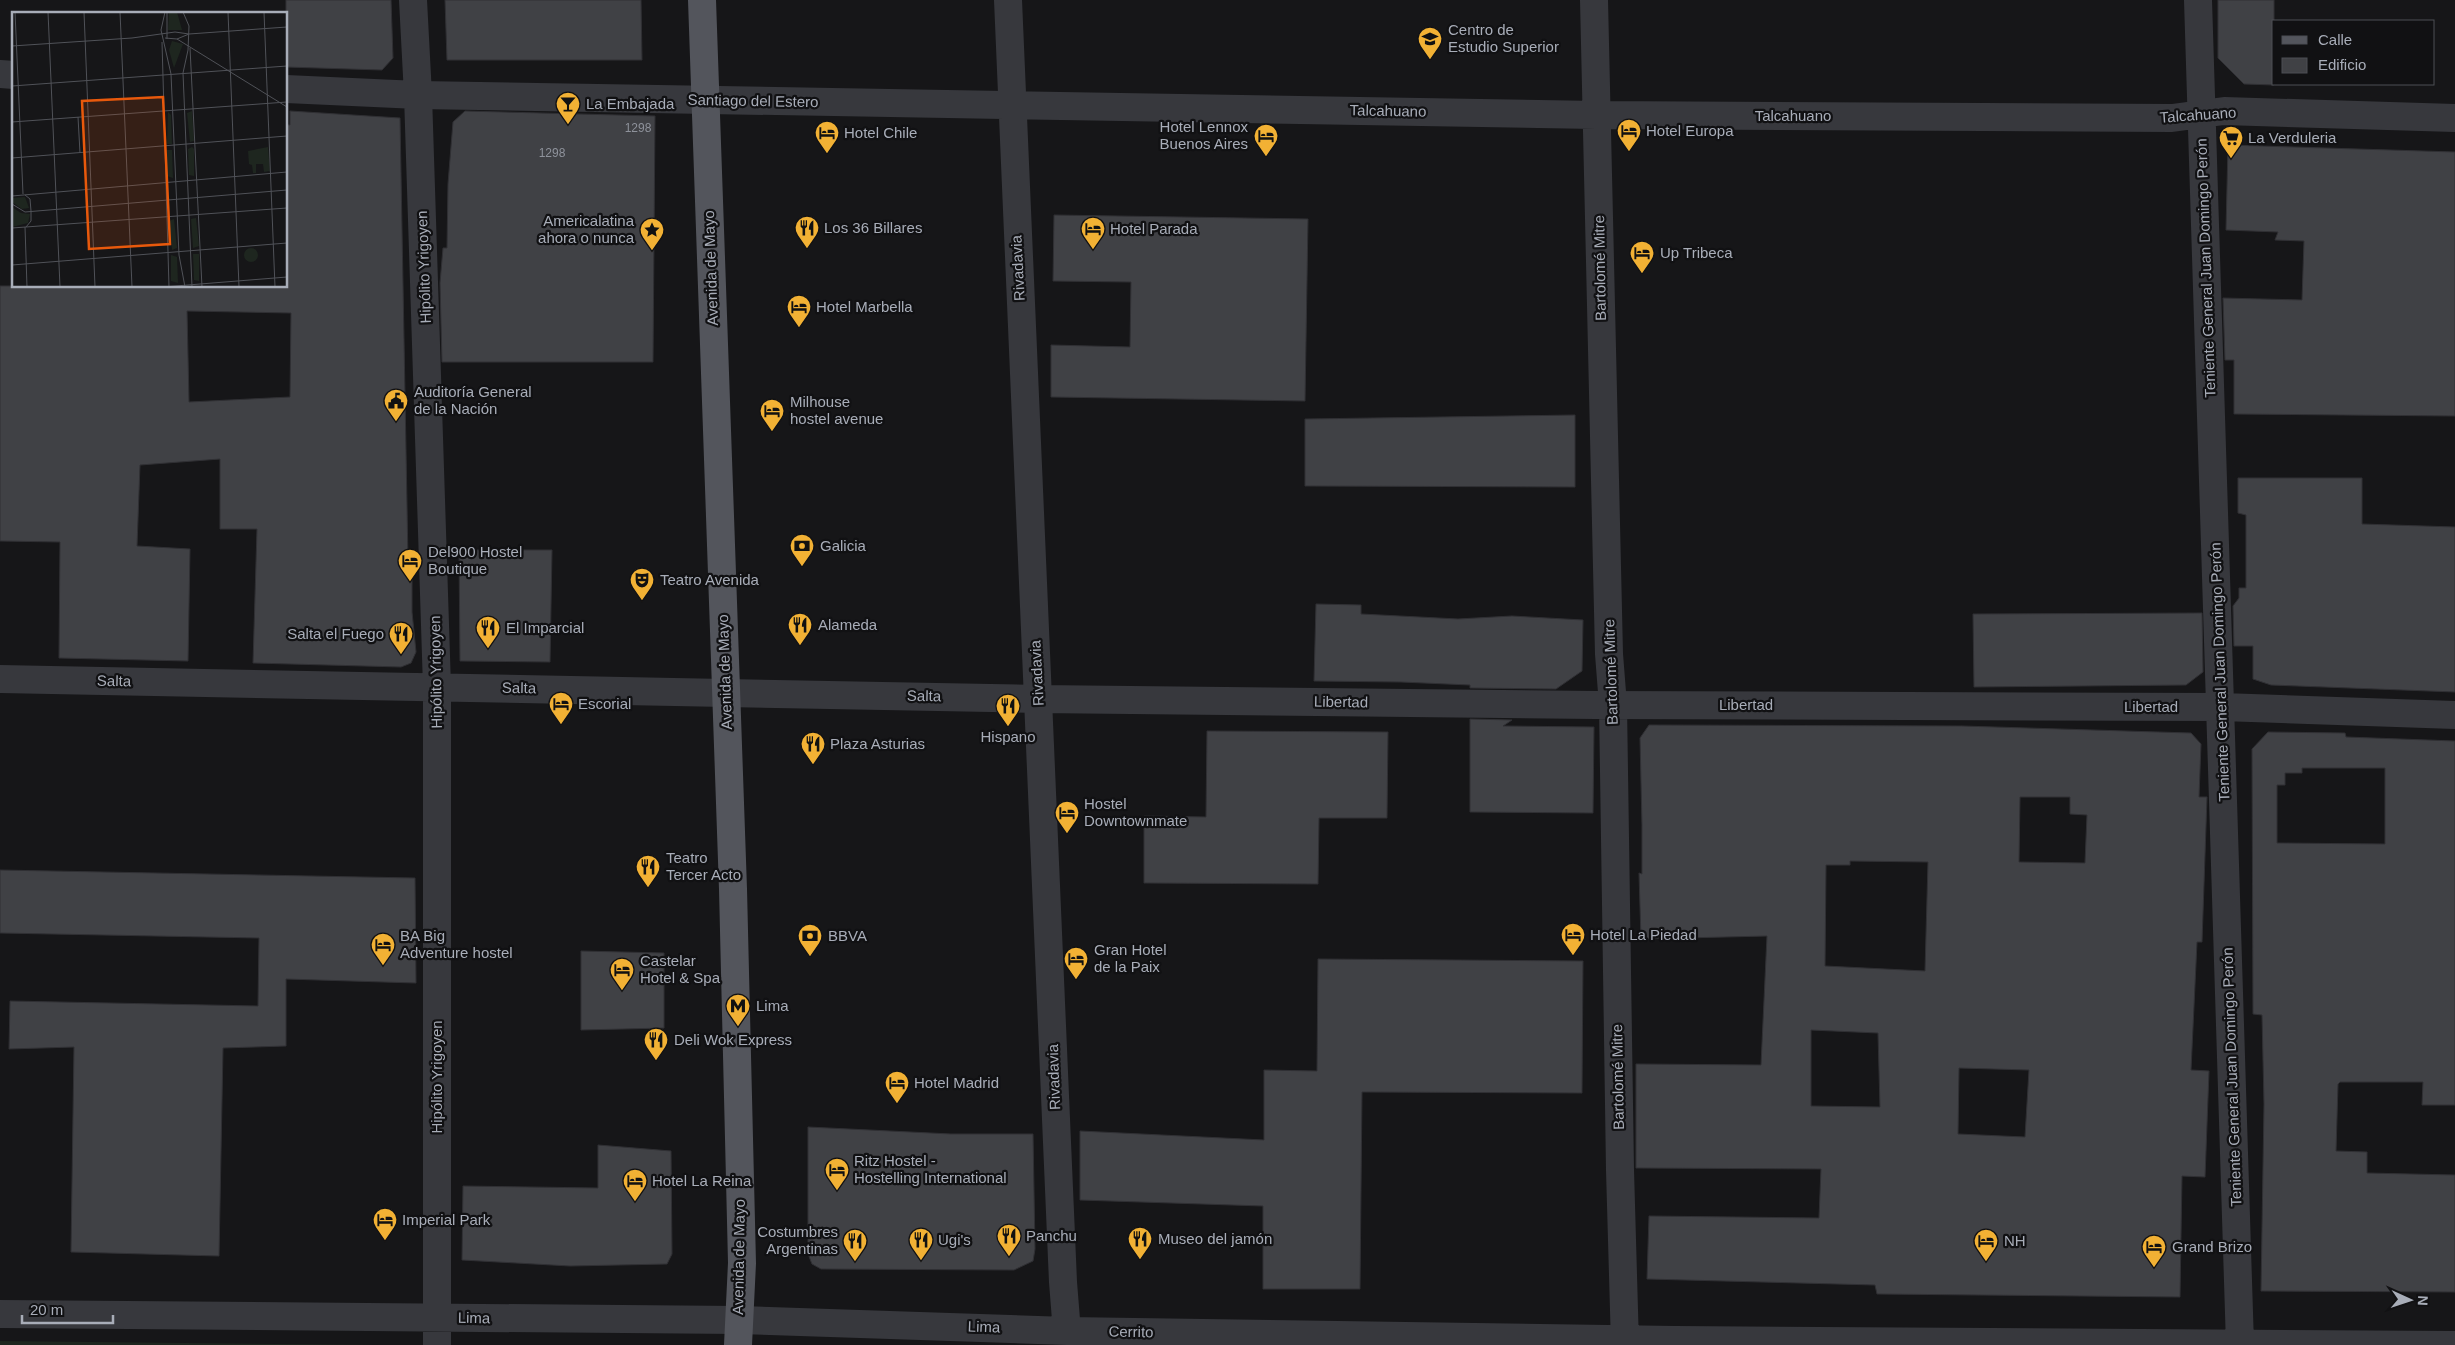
<svg xmlns="http://www.w3.org/2000/svg" width="2455" height="1345" font-family="Helvetica,sans-serif">
<rect width="100%" height="100%" fill="#161618"/>
<path fill="#1e261f" d="M 0,1341 L 379,1345 L 0,1345 Z"/>
<path fill="#404145" stroke="#303034" fill-rule="evenodd" d="M 286,0 L 391,0 L 393,58 L 382,70 L 286,67 Z
M 445,0 L 641,0 L 642,60 L 447,60 Z
M 2218,0 L 2274,0 L 2274,85 L 2244,84 L 2218,58 Z
M 290,111 L 400,118 L 408,561 L 412,561 L 412,612 L 416,652 L 411,663 L 401,667 L 253,663 L 257,529 L 220,529 L 220,459 L 140,465 L 137,546 L 190,549 L 188,661 L 59,658 L 60,542 L 0,541 L 0,286 L 286,286 L 286,125 L 290,125 ZM 187,311 L 291,313 L 290,397 L 189,402 Z
M 465,111 L 655,116 L 653,362 L 442,362 L 440,283 L 443,248 L 447,248 L 448,184 L 453,122 Z
M 2228,145 L 2455,152 L 2455,416 L 2234,414 L 2234,360 L 2225,360 L 2223,298 L 2302,300 L 2304,241 L 2275,240 L 2278,232 L 2226,230 Z
M 1054,215 L 1308,219 L 1305,401 L 1051,397 L 1051,345 L 1130,347 L 1131,282 L 1053,281 Z
M 1575,415 L 1575,487 L 1305,486 L 1305,419 Z
M 2238,478 L 2362,478 L 2362,524 L 2455,527 L 2455,692 L 2271,685 L 2253,679 L 2253,646 L 2234,646 L 2233,606 L 2239,598 L 2239,588 L 2246,588 L 2246,515 L 2238,513 Z
M 459,550 L 552,550 L 550,662 L 460,661 Z
M 1316,604 L 1361,605 L 1361,614 L 1458,619 L 1512,616 L 1583,620 L 1582,671 L 1556,689 L 1470,688 L 1470,685 L 1401,682 L 1314,681 Z
M 2202,613 L 2203,672 L 2186,685 L 1974,687 L 1973,614 Z
M 1470,719 L 1512,720 L 1503,726 L 1594,727 L 1593,813 L 1470,812 Z
M 1649,725 L 1962,726 L 2191,733 L 2201,744 L 2199,797 L 2207,797 L 2202,942 L 2197,942 L 2191,1070 L 2209,1071 L 2205,1177 L 2182,1176 L 2180,1297 L 1877,1294 L 1875,1285 L 1647,1279 L 1649,1216 L 1819,1218 L 1821,1169 L 1636,1168 L 1636,1064 L 1761,1065 L 1767,936 L 1641,939 L 1639,873 L 1642,874 L 1642,826 L 1640,738 ZM 2020,797 L 2070,797 L 2070,814 L 2087,815 L 2085,863 L 2019,862 ZM 1850,861 L 1928,862 L 1925,971 L 1825,966 L 1826,865 L 1850,865 ZM 1811,1030 L 1878,1033 L 1880,1107 L 1811,1106 ZM 1959,1068 L 2029,1070 L 2025,1137 L 1958,1134 Z
M 1207,731 L 1388,732 L 1387,818 L 1319,818 L 1318,884 L 1144,883 L 1144,816 L 1206,817 Z
M 2268,732 L 2345,733 L 2346,737 L 2455,741 L 2455,1105 L 2422,1105 L 2423,1082 L 2340,1082 L 2338,1084 L 2336,1151 L 2367,1152 L 2367,1173 L 2455,1175 L 2455,1292 L 2261,1291 L 2264,1104 L 2262,1015 L 2253,1014 L 2252,749 ZM 2302,768 L 2385,768 L 2385,844 L 2277,843 L 2277,785 L 2285,785 L 2285,773 L 2302,773 Z
M 0,870 L 415,878 L 416,983 L 286,979 L 286,1046 L 223,1048 L 219,1256 L 71,1252 L 74,1047 L 9,1049 L 10,1001 L 258,1006 L 259,938 L 0,933 Z
M 581,951 L 664,953 L 664,1028 L 581,1030 Z
M 1318,959 L 1583,961 L 1582,1093 L 1362,1092 L 1360,1289 L 1263,1289 L 1263,1206 L 1080,1200 L 1080,1131 L 1264,1140 L 1264,1070 L 1317,1071 Z
M 808,1127 L 951,1134 L 1033,1134 L 1035,1249 L 1033,1261 L 1014,1270 L 821,1269 L 812,1264 L 808,1254 Z
M 598,1145 L 671,1151 L 672,1254 L 667,1264 L 570,1266 L 462,1260 L 463,1186 L 598,1188 Z"/>
<g fill="none" stroke-linecap="round" stroke-linejoin="round">
<path stroke="#37383d" stroke-width="28" d="M 413,0 L 418,95 L 437,687 L 437,1345
M 1008,0 L 1063,1282 L 1068,1345
M 1594,0 L 1609,654 L 1613,705 L 1620,1170 L 1625,1345
M 2198,0 L 2240,1345
M 0,74 L 14,75
M 286,89 L 418,95 L 1596,115 L 2172,118 L 2224,111 L 2455,118
M 0,679 L 1038,699 L 1596,705 L 2222,707 L 2455,715
M 0,1314 L 739,1320 L 1067,1331 L 1675,1340 L 2455,1345"/>
<path stroke="#53555c" stroke-width="28" d="M 702,0 L 733,889 L 742,1263 L 738,1345"/>
</g>
<defs>
<symbol id="university-pin" viewBox="-11 -11 22 30"><path d="M0 17L-7.5 6A9.5 9.5 0 1 1 7.5 6Z" fill="#f2b134" stroke="#111113"/><path d="M0-5L7-2L0 1L-7-2ZM-4 1L0 2.5L4 1V4Q0 6-4 4Z" fill="#111"/></symbol>
<symbol id="bar-pin" viewBox="-11 -11 22 30"><path d="M0 17L-7.5 6A9.5 9.5 0 1 1 7.5 6Z" fill="#f2b134" stroke="#111113"/><path d="M-6-5H6L.8 .8V4.5H3.5V6h-7V4.5H-.8V.8Z" fill="#111"/></symbol>
<symbol id="hotel-pin" viewBox="-11 -11 22 30"><path d="M0 17L-7.5 6A9.5 9.5 0 1 1 7.5 6Z" fill="#f2b134" stroke="#111113"/><path d="M-6-4.5h1.5V1H6V5H4.5V3h-9V5H-6ZM-4 0a1.8 1.8 0 1 1 3.6 0ZM.5 0V-2.5h3Q6-2.5 6 0Z" fill="#111"/></symbol>
<symbol id="supermarket-pin" viewBox="-11 -11 22 30"><path d="M0 17L-7.5 6A9.5 9.5 0 1 1 7.5 6Z" fill="#f2b134" stroke="#111113"/><path d="M-6-5.5h2.5l.6 2H6L4.5 2H-2.5L-4.4-4H-6ZM-1.5 3.2a1.3 1.3 0 1 0 .1 0ZM3 3.2a1.3 1.3 0 1 0 .1 0Z" fill="#111"/></symbol>
<symbol id="restaurant-pin" viewBox="-11 -11 22 30"><path d="M0 17L-7.5 6A9.5 9.5 0 1 1 7.5 6Z" fill="#f2b134" stroke="#111113"/><path d="M-5-6h1v4h1v-4h1v4h1v-4h1v5L-1.5 .5V6h-2V.5L-5-1ZM5-6V6H3V1.5H1.5Q1.5-4 5-6Z" fill="#111"/></symbol>
<symbol id="sight-pin" viewBox="-11 -11 22 30"><path d="M0 17L-7.5 6A9.5 9.5 0 1 1 7.5 6Z" fill="#f2b134" stroke="#111113"/><path d="M0-6L1.8-2.2L6-1.7L2.9 1.2L3.7 5.4L0 3.3L-3.7 5.4L-2.9 1.2L-6-1.7L-1.8-2.2Z" fill="#111"/></symbol>
<symbol id="civic-pin" viewBox="-11 -11 22 30"><path d="M0 17L-7.5 6A9.5 9.5 0 1 1 7.5 6Z" fill="#f2b134" stroke="#111113"/><path d="M-.6-6.5H3V-4.5H.6V-3L4-1V1h2V6H-6V1h2V-1L-.6-3ZM-1.2 2.5V6h2.4V2.5Z" fill="#111"/></symbol>
<symbol id="bank-pin" viewBox="-11 -11 22 30"><path d="M0 17L-7.5 6A9.5 9.5 0 1 1 7.5 6Z" fill="#f2b134" stroke="#111113"/><path d="M-6-4H6V4H-6ZM0-2.3a2.3 2.3 0 1 0 0 4.6a2.3 2.3 0 1 0 0-4.6Z" fill="#111"/></symbol>
<symbol id="theatre-pin" viewBox="-11 -11 22 30"><path d="M0 17L-7.5 6A9.5 9.5 0 1 1 7.5 6Z" fill="#f2b134" stroke="#111113"/><path d="M-5-5.5Q0-4 5-5.5V0Q5 5 0 6Q-5 5-5 0ZM-3.3-2.5H-1v1.5H-3.3ZM1-2.5H3.3v1.5H1ZM-2.8 1Q0 5.5 2.8 1Z" fill="#111"/></symbol>
<symbol id="metro-pin" viewBox="-11 -11 22 30"><path d="M0 17L-7.5 6A9.5 9.5 0 1 1 7.5 6Z" fill="#f2b134" stroke="#111113"/><path d="M-5.5 5V-5H-3L0 0L3-5H5.5V5H3V-.5L0 4L-3-.5V5Z" fill="#111"/></symbol>
</defs>
<g fill-rule="evenodd">
<use href="#university-pin" x="1416" y="25" width="28" height="38"/>
<use href="#bar-pin" x="554" y="90" width="28" height="38"/>
<use href="#hotel-pin" x="1615" y="117" width="28" height="38"/>
<use href="#hotel-pin" x="813" y="119" width="28" height="38"/>
<use href="#hotel-pin" x="1252" y="122" width="28" height="38"/>
<use href="#supermarket-pin" x="2217" y="124" width="28" height="38"/>
<use href="#restaurant-pin" x="793" y="214" width="28" height="38"/>
<use href="#hotel-pin" x="1079" y="215" width="28" height="38"/>
<use href="#sight-pin" x="638" y="216" width="28" height="38"/>
<use href="#hotel-pin" x="1628" y="239" width="28" height="38"/>
<use href="#hotel-pin" x="785" y="293" width="28" height="38"/>
<use href="#civic-pin" x="382" y="387" width="28" height="38"/>
<use href="#hotel-pin" x="758" y="397" width="28" height="38"/>
<use href="#bank-pin" x="788" y="532" width="28" height="38"/>
<use href="#hotel-pin" x="396" y="547" width="28" height="38"/>
<use href="#theatre-pin" x="628" y="566" width="28" height="38"/>
<use href="#restaurant-pin" x="786" y="611" width="28" height="38"/>
<use href="#restaurant-pin" x="474" y="614" width="28" height="38"/>
<use href="#restaurant-pin" x="387" y="620" width="28" height="38"/>
<use href="#hotel-pin" x="547" y="690" width="28" height="38"/>
<use href="#restaurant-pin" x="994" y="692" width="28" height="38"/>
<use href="#restaurant-pin" x="799" y="730" width="28" height="38"/>
<use href="#hotel-pin" x="1053" y="799" width="28" height="38"/>
<use href="#restaurant-pin" x="634" y="853" width="28" height="38"/>
<use href="#hotel-pin" x="1559" y="921" width="28" height="38"/>
<use href="#bank-pin" x="796" y="922" width="28" height="38"/>
<use href="#hotel-pin" x="369" y="931" width="28" height="38"/>
<use href="#hotel-pin" x="1062" y="945" width="28" height="38"/>
<use href="#hotel-pin" x="608" y="956" width="28" height="38"/>
<use href="#metro-pin" x="724" y="992" width="28" height="38"/>
<use href="#restaurant-pin" x="642" y="1026" width="28" height="38"/>
<use href="#hotel-pin" x="883" y="1069" width="28" height="38"/>
<use href="#hotel-pin" x="823" y="1156" width="28" height="38"/>
<use href="#hotel-pin" x="621" y="1167" width="28" height="38"/>
<use href="#hotel-pin" x="371" y="1206" width="28" height="38"/>
<use href="#restaurant-pin" x="995" y="1222" width="28" height="38"/>
<use href="#restaurant-pin" x="1126" y="1225" width="28" height="38"/>
<use href="#restaurant-pin" x="907" y="1226" width="28" height="38"/>
<use href="#restaurant-pin" x="841" y="1227" width="28" height="38"/>
<use href="#hotel-pin" x="1972" y="1227" width="28" height="38"/>
<use href="#hotel-pin" x="2140" y="1233" width="28" height="38"/>
</g>
<g text-anchor="middle" stroke-width="4.5" stroke-linejoin="round" paint-order="stroke">
<g font-size="12" fill="#8e929b">
<text x="638" y="132">1298</text>
<text x="552" y="157">1298</text>
</g>
<g font-size="15" fill="#a8adb8" stroke="#111113" text-anchor="start">
<text x="1448" y="35">Centro de<tspan x="1448" dy="17">Estudio Superior</tspan></text>
<text x="586" y="109">La Embajada</text>
<text x="1248" y="132" text-anchor="end">Hotel Lennox<tspan x="1248" dy="17">Buenos Aires</tspan></text>
<text x="1646" y="136">Hotel Europa</text>
<text x="844" y="138">Hotel Chile</text>
<text x="2248" y="143">La Verduleria</text>
<text x="634" y="226" text-anchor="end">Americalatina<tspan x="634" dy="17">ahora o nunca</tspan></text>
<text x="824" y="233">Los 36 Billares</text>
<text x="1110" y="234">Hotel Parada</text>
<text x="1660" y="258">Up Tribeca</text>
<text x="816" y="312">Hotel Marbella</text>
<text x="414" y="397">Auditoría General<tspan x="414" dy="17">de la Nación</tspan></text>
<text x="790" y="407">Milhouse<tspan x="790" dy="17">hostel avenue</tspan></text>
<text x="820" y="551">Galicia</text>
<text x="428" y="557">Del900 Hostel<tspan x="428" dy="17">Boutique</tspan></text>
<text x="660" y="585">Teatro Avenida</text>
<text x="818" y="630">Alameda</text>
<text x="506" y="633">El Imparcial</text>
<text x="384" y="639" text-anchor="end">Salta el Fuego</text>
<text x="578" y="709">Escorial</text>
<text x="1008" y="742" text-anchor="middle">Hispano</text>
<text x="830" y="749">Plaza Asturias</text>
<text x="1084" y="809">Hostel<tspan x="1084" dy="17">Downtownmate</tspan></text>
<text x="666" y="863">Teatro<tspan x="666" dy="17">Tercer Acto</tspan></text>
<text x="1590" y="940">Hotel La Piedad</text>
<text x="400" y="941">BA Big<tspan x="400" dy="17">Adventure hostel</tspan></text>
<text x="828" y="941">BBVA</text>
<text x="1094" y="955">Gran Hotel<tspan x="1094" dy="17">de la Paix</tspan></text>
<text x="640" y="966">Castelar<tspan x="640" dy="17">Hotel &amp; Spa</tspan></text>
<text x="756" y="1011">Lima</text>
<text x="674" y="1045">Deli Wok Express</text>
<text x="914" y="1088">Hotel Madrid</text>
<text x="854" y="1166">Ritz Hostel -<tspan x="854" dy="17">Hostelling International</tspan></text>
<text x="652" y="1186">Hotel La Reina</text>
<text x="402" y="1225">Imperial Park</text>
<text x="838" y="1237" text-anchor="end">Costumbres<tspan x="838" dy="17">Argentinas</tspan></text>
<text x="1026" y="1241">Panchu</text>
<text x="1158" y="1244">Museo del jamón</text>
<text x="938" y="1245">Ugi's</text>
<text x="2004" y="1246">NH</text>
<text x="2172" y="1252">Grand Brizo</text>
</g>
<g font-size="15" fill="#a8adb8" stroke="#111113">
<text transform="translate(753 101) rotate(1)" y="5">Santiago del Estero</text>
<text transform="translate(1388 111) rotate(1)" y="5">Talcahuano</text>
<text transform="translate(2198 115) rotate(-4)" y="5">Talcahuano</text>
<text x="1793" y="121">Talcahuano</text>
<text transform="translate(424 267) rotate(-92)" y="5">Hipólito Yrigoyen</text>
<text transform="translate(711 268) rotate(-92)" y="5">Avenida de Mayo</text>
<text transform="translate(1018 268) rotate(-93)" y="5">Rivadavia</text>
<text transform="translate(1600 268) rotate(-91)" y="5">Bartolomé Mitre</text>
<text transform="translate(2206 268) rotate(-92)" y="5">Teniente General Juan Domingo Perón</text>
<text transform="translate(436 672) rotate(-91)" y="5">Hipólito Yrigoyen</text>
<text transform="translate(725 672) rotate(-92)" y="5">Avenida de Mayo</text>
<text transform="translate(1611 672) rotate(-92)" y="5">Bartolomé Mitre</text>
<text transform="translate(2220 672) rotate(-92)" y="5">Teniente General Juan Domingo Perón</text>
<text transform="translate(1037 673) rotate(-93)" y="5">Rivadavia</text>
<text transform="translate(114 681) rotate(1)" y="5">Salta</text>
<text transform="translate(519 688) rotate(1)" y="5">Salta</text>
<text transform="translate(924 696) rotate(1)" y="5">Salta</text>
<text transform="translate(1341 702) rotate(1)" y="5">Libertad</text>
<text x="1746" y="710">Libertad</text>
<text x="2151" y="712">Libertad</text>
<text transform="translate(437 1077) rotate(-90)" y="5">Hipólito Yrigoyen</text>
<text transform="translate(1054 1077) rotate(-92)" y="5">Rivadavia</text>
<text transform="translate(1618 1077) rotate(-91)" y="5">Bartolomé Mitre</text>
<text transform="translate(2232 1077) rotate(-92)" y="5">Teniente General Juan Domingo Perón</text>
<text transform="translate(739 1257) rotate(-89)" y="5">Avenida de Mayo</text>
<text transform="translate(474 1318) rotate(1)" y="5">Lima</text>
<text transform="translate(984 1327) rotate(2)" y="5">Lima</text>
<text transform="translate(1131 1332) rotate(1)" y="5">Cerrito</text>
</g>
</g>
<g transform="translate(12 12)">
<rect width="275" height="275" fill="#161618"/>
<path d="M 157,0 L 165,0 L 170,18 L 156,18 ZM 160,29 L 171,32 L 162,56 L 157,38 ZM 180,99 L 182,129 L 178,130 L 175,101 ZM 156,100 L 159,103 L 160,132 L 155,132 ZM 180,135 L 182,137 L 182,164 L 177,163 L 176,137 ZM 256,135 L 258,159 L 252,160 L 251,152 L 244,152 L 244,161 L 241,161 L 240,153 L 237,152 L 236,139 ZM 154,138 L 160,138 L 161,166 L 155,164 ZM 13,185 L 17,196 L 10,197 L 0,190 L 0,186 ZM 0,195 L 9,201 L 18,202 L 16,211 L 0,215 ZM 184,206 L 187,234 L 181,236 L 179,207 ZM 162,207 L 165,236 L 160,238 L 157,209 ZM232 243a7 7 0 1 1 14 0a7 7 0 1 1-14 0ZM 181,242 L 187,242 L 187,269 L 182,268 ZM 159,243 L 165,245 L 166,271 L 159,269 Z" fill="#1e261f"/>
<path fill="none" stroke="#505258" stroke-width="1" d="M 3,0 L 11,182M 36,0 L 48,275M 72,0 L 83,275M 108,0 L 120,275M 153,0 L 149,18 L 159,62 L 167,243 L 173,275M 171,0 L 177,14 L 176,38 L 171,61 L 180,275M 216,0 L 227,275M 252,0 L 263,275M 120,26 L 163,20 L 177,22 L 275,15M 153,26 L 165,27 L 177,22M 155,27 L 155,0M 165,27 L 275,95M 150,30 L 157,275M 0,34 L 120,26M 178,36 L 190,275M 0,74 L 275,54M 66,105 L 68,141M 0,110 L 275,90M 0,146 L 275,124M 13,183 L 18,187 L 19,199 L 19,209 L 14,215M 0,184 L 275,160M 0,192 L 13,200 L 275,178M 13,215 L 15,275M 0,216 L 275,196M 0,253 L 275,231M 151,275 L 275,265"/>
<path fill="#e8590c" fill-opacity="0.15" stroke="#e8590c" stroke-width="2.5" d="M 151,85 L 158,232 L 77,237 L 70,89 Z"/>
<rect width="275" height="275" fill="none" stroke="#a8adb8" stroke-width="2.5"/>
</g>
<rect x="2272" y="20" width="162" height="65" fill="#111113" stroke="#4d4f55"/>
<rect x="2282" y="36" width="25" height="8" fill="#53555c" stroke="#4d4f55"/>
<text x="2318" y="45" font-size="15" fill="#a8adb8">Calle</text>
<rect x="2282" y="58" width="25" height="15" fill="#404145" stroke="#4d4f55"/>
<text x="2318" y="70" font-size="15" fill="#a8adb8">Edificio</text>
<g transform="translate(2410 1300) rotate(93)" stroke="#111113" stroke-width="4" paint-order="stroke">
<path d="M0-4L9 19L0 12L-9 19Z" fill="#a8adb8"/>
<text y="-8" font-size="14" font-weight="bold" text-anchor="middle" fill="#a8adb8">N</text>
</g>
<path d="M22 1315v8h91v-8" fill="none" stroke="#a8adb8" stroke-width="2.5"/>
<text x="30" y="1315" font-size="15" fill="#a8adb8" stroke="#111113" stroke-width="4" paint-order="stroke">20 m</text>
</svg>
